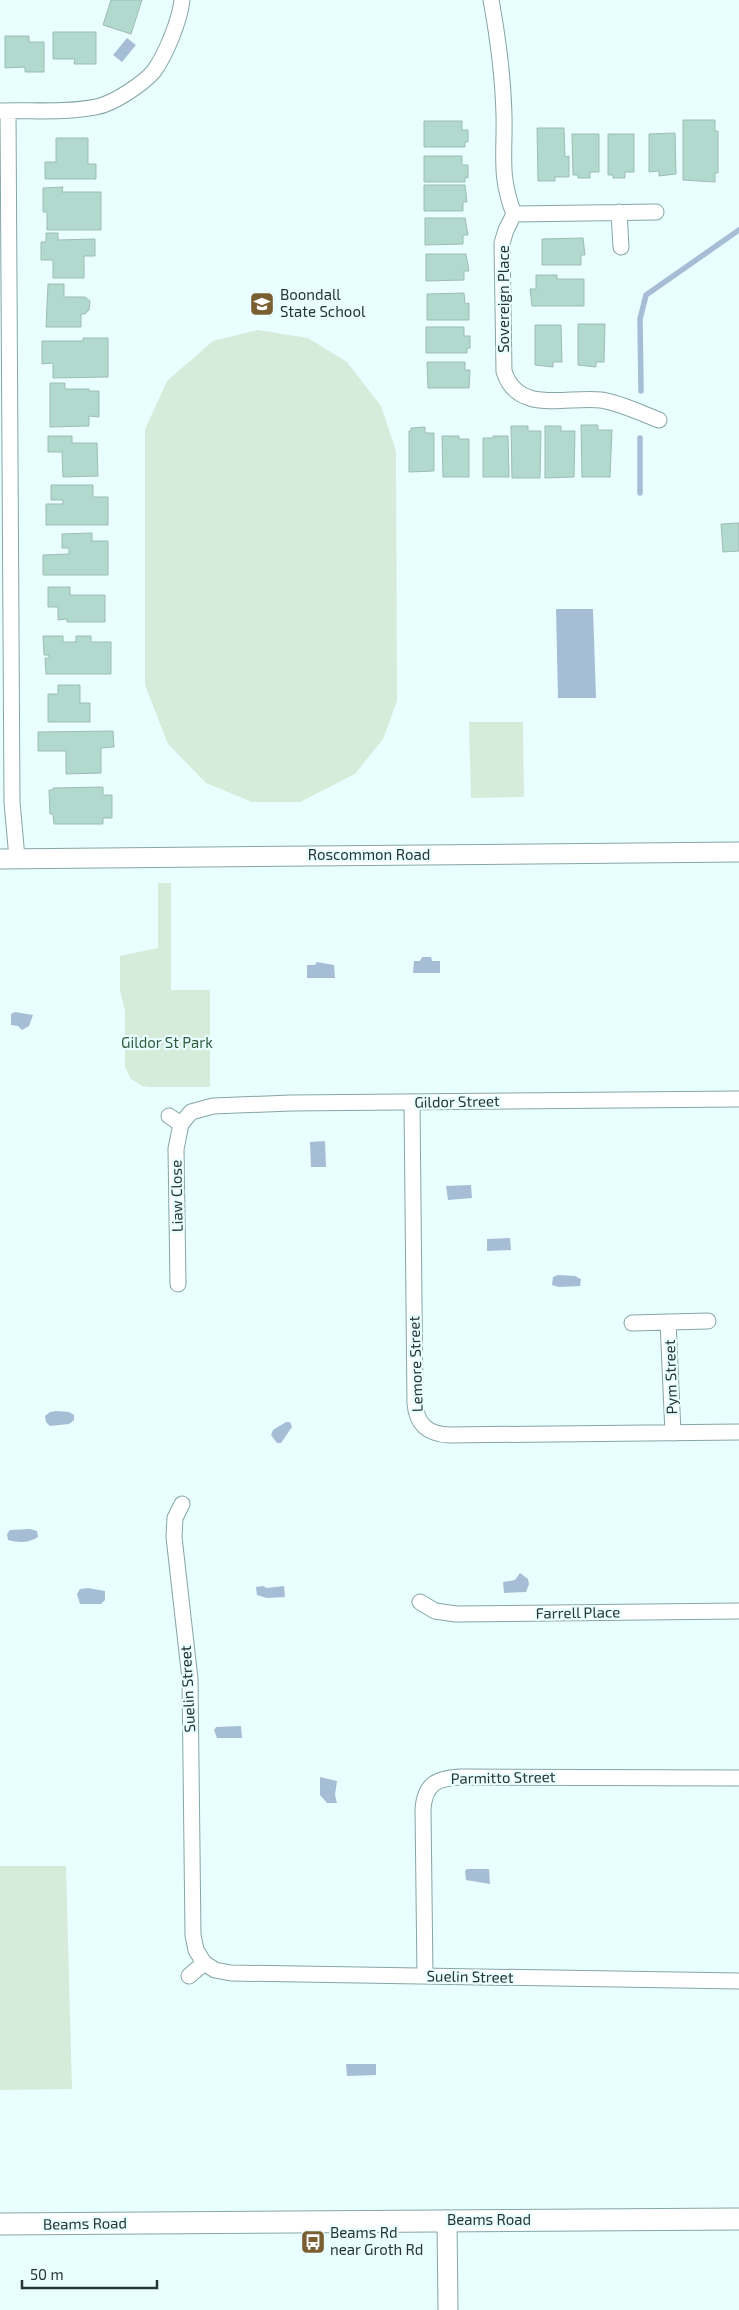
<svg xmlns="http://www.w3.org/2000/svg" width="739" height="2310" font-family="'Exo 2',sans-serif">
<rect width="100%" height="100%" fill="#e9feff"/>
<path fill="#d7ebdb" d="M 258,330 L 308,338 L 347,362 L 381,406 L 396,451 L 397,701 L 383,739 L 355,774 L 300,802 L 252,802 L 206,783 L 168,744 L 145,685 L 145,429 L 167,381 L 213,341 Z
M 469,722 L 523,722 L 524,797 L 471,798 Z
M 158,883 L 171,883 L 171,990 L 210,990 L 210,1087 L 149,1087 L 142,1086 L 131,1079 L 125,1067 L 125,1011 L 120,990 L 120,956 L 158,948 Z
M 0,1866 L 66,1866 L 72,2089 L 0,2090 Z"/>
<path fill="#a5bed6" d="M 127,38 L 136,45 L 122,62 L 113,55 Z
M 556,609 L 593,609 L 596,698 L 558,698 Z
M 422,957 L 431,957 L 432,961 L 440,961 L 440,973 L 413,973 L 414,961 L 420,961 Z
M 317,962 L 334,965 L 335,978 L 307,978 L 307,965 L 315,965 Z
M 15,1012 L 33,1015 L 29,1026 L 22,1030 L 18,1026 L 11,1025 L 11,1014 Z
M 325,1141 L 326,1167 L 311,1167 L 310,1142 Z
M 471,1185 L 472,1198 L 448,1200 L 446,1186 Z
M 510,1238 L 511,1250 L 487,1251 L 487,1239 Z
M 558,1275 L 575,1276 L 581,1279 L 580,1286 L 559,1287 L 552,1285 L 553,1277 Z
M 56,1411 L 69,1412 L 74,1415 L 74,1420 L 69,1424 L 50,1426 L 46,1422 L 45,1416 L 50,1412 Z
M 286,1422 L 290,1422 L 292,1427 L 281,1443 L 277,1443 L 271,1435 L 273,1430 Z
M 30,1529 L 37,1531 L 38,1537 C 30,1543 18,1543 8,1540 L 7,1534 L 10,1530 Z
M 520,1573 L 528,1579 L 529,1584 L 526,1592 L 504,1593 L 503,1582 L 515,1580 Z
M 263,1586 L 267,1588 L 284,1586 L 285,1597 L 267,1598 L 257,1595 L 256,1587 Z
M 88,1588 L 105,1591 L 105,1600 L 101,1604 L 80,1604 L 77,1594 L 80,1589 Z
M 241,1726 L 242,1738 L 217,1738 L 214,1730 L 216,1727 Z
M 320,1777 L 337,1781 L 335,1795 L 337,1803 L 327,1803 L 320,1795 Z
M 467,1869 L 489,1869 L 490,1884 L 466,1880 L 465,1871 Z
M 346,2064 L 376,2064 L 376,2075 L 347,2076 Z"/>
<g fill="none" stroke-linecap="round" stroke-linejoin="round">
<path stroke="#a5bed6" stroke-width="5.5" d="M 641,391 L 640,319 L 646,295 L 739,230
M 640,493 L 640,438"/>
</g>
<path fill="#b2d9cd" stroke="#9dbdb4" d="M 111,0 L 142,0 L 131,34 L 103,25 Z
M 53,32 L 96,32 L 96,64 L 74,64 L 75,59 L 53,59 Z
M 5,36 L 29,36 L 29,42 L 44,42 L 44,72 L 25,72 L 25,67 L 5,68 Z
M 683,120 L 715,120 L 715,131 L 718,131 L 718,173 L 715,173 L 715,182 L 683,180 Z
M 424,121 L 462,121 L 462,130 L 468,130 L 468,142 L 465,142 L 465,147 L 424,147 Z
M 537,128 L 564,128 L 565,157 L 569,156 L 569,177 L 555,177 L 555,181 L 538,181 Z
M 675,133 L 676,174 L 659,176 L 659,171 L 649,172 L 649,134 Z
M 572,134 L 599,134 L 599,172 L 590,172 L 590,178 L 578,178 L 578,175 L 573,175 Z
M 608,134 L 634,134 L 634,172 L 625,172 L 625,178 L 613,178 L 613,175 L 608,175 Z
M 56,138 L 88,138 L 88,164 L 96,164 L 96,179 L 45,179 L 45,162 L 56,162 Z
M 424,156 L 462,156 L 462,165 L 468,165 L 468,178 L 465,177 L 465,182 L 424,182 Z
M 424,185 L 465,185 L 467,202 L 463,202 L 463,211 L 424,211 Z
M 63,187 L 62,192 L 101,192 L 101,230 L 47,230 L 47,212 L 43,212 L 43,188 Z
M 425,218 L 465,218 L 468,235 L 463,235 L 463,244 L 425,245 Z
M 46,233 L 58,233 L 58,240 L 95,239 L 95,256 L 84,256 L 84,278 L 53,278 L 53,260 L 41,260 L 41,242 L 46,242 Z
M 583,238 L 585,255 L 581,255 L 581,265 L 542,265 L 542,239 Z
M 426,254 L 466,254 L 469,271 L 464,271 L 464,280 L 426,281 Z
M 536,275 L 557,275 L 557,279 L 584,279 L 584,306 L 532,306 L 530,289 L 536,289 Z
M 48,284 L 64,284 L 64,297 L 85,297 L 90,301 L 89,310 L 85,314 L 81,314 L 81,327 L 46,327 Z
M 464,293 L 465,304 L 469,303 L 469,320 L 427,320 L 427,294 Z
M 578,324 L 605,324 L 604,362 L 596,362 L 596,367 L 578,365 Z
M 535,325 L 561,325 L 562,362 L 553,362 L 553,367 L 535,365 Z
M 426,327 L 464,327 L 464,336 L 470,336 L 470,348 L 467,348 L 467,353 L 426,353 Z
M 83,338 L 108,338 L 108,377 L 53,378 L 53,363 L 42,364 L 42,341 L 83,341 Z
M 427,362 L 465,362 L 465,370 L 470,370 L 469,388 L 428,388 Z
M 50,383 L 65,383 L 65,389 L 89,389 L 89,391 L 99,391 L 99,417 L 89,416 L 89,426 L 50,427 Z
M 581,425 L 598,425 L 598,430 L 612,430 L 610,477 L 582,477 Z
M 511,426 L 528,426 L 528,431 L 541,431 L 540,478 L 512,478 Z
M 545,426 L 561,426 L 561,431 L 575,431 L 574,477 L 545,478 Z
M 425,427 L 425,433 L 434,433 L 434,471 L 409,472 L 409,431 L 411,431 L 411,428 Z
M 48,436 L 72,436 L 72,443 L 97,443 L 98,476 L 63,477 L 62,452 L 48,452 Z
M 442,436 L 459,436 L 459,439 L 469,439 L 469,477 L 443,477 Z
M 493,436 L 508,436 L 509,477 L 483,477 L 483,438 L 493,438 Z
M 51,485 L 93,485 L 93,497 L 108,497 L 108,525 L 46,525 L 46,504 L 63,504 L 63,500 L 51,500 Z
M 739,523 L 739,551 L 723,552 L 721,524 Z
M 92,533 L 92,541 L 108,541 L 108,575 L 43,575 L 43,555 L 69,554 L 69,548 L 62,548 L 62,534 Z
M 48,587 L 70,587 L 70,595 L 105,595 L 105,622 L 67,622 L 67,619 L 58,620 L 58,607 L 48,607 Z
M 43,636 L 63,636 L 63,642 L 76,642 L 76,636 L 91,636 L 91,642 L 111,642 L 111,674 L 46,674 L 45,658 L 49,658 L 49,655 L 44,655 Z
M 58,685 L 80,685 L 80,703 L 90,703 L 90,722 L 48,722 L 48,694 L 58,694 Z
M 113,731 L 114,747 L 101,748 L 101,773 L 66,774 L 66,751 L 38,751 L 38,732 Z
M 103,787 L 103,795 L 112,795 L 112,818 L 103,818 L 103,824 L 54,824 L 53,814 L 50,814 L 49,790 L 53,790 L 53,788 Z"/>
<g fill="none" stroke-linecap="round" stroke-linejoin="round">
<defs>
<path id="minor" d="M 491,0 C 498,38 503,76 504,115 C 505,154 499,176 514,214 L 506,230 L 502,243 L 504,371 C 517,415 567,396 601,400 C 621,403 640,413 659,420
M 0,111 C 31,110 65,113 96,107 C 113,104 143,84 154,71 C 166,54 180,20 182,0
M 8,111 L 12,802 L 17,858
M 619,212 L 621,247
M 514,214 L 656,212
M 412,1103 L 415,1404 C 417,1425 428,1434 449,1435 L 739,1432
M 169,1116 L 181,1124 L 176,1149 L 178,1284
M 181,1124 L 191,1112 L 213,1106 L 291,1103 L 739,1099
M 668,1322 L 673,1433
M 632,1323 L 708,1321
M 182,1504 L 175,1518 L 174,1537 L 190,1679 L 193,1935 L 196,1950 L 204,1963
M 420,1602 L 435,1611 L 456,1614 L 739,1611
M 189,1976 L 204,1963 L 215,1970 L 231,1973 L 739,1981
M 425,1976 L 423,1809 C 425,1783 437,1778 462,1777 L 739,1778"/>
<path id="tertiary" d="M 0,859 L 739,852
M 447,2220 L 448,2310"/>
<path id="secondary" d="M 0,2224 L 739,2219"/>
</defs>
<use href="#minor" stroke="#85a6a7" stroke-width="17"/>
<use href="#tertiary" stroke="#85a6a7" stroke-width="21"/>
<use href="#secondary" stroke="#85a6a7" stroke-width="23"/>
<use href="#minor" stroke="#fff" stroke-width="15"/>
<use href="#tertiary" stroke="#fff" stroke-width="19"/>
<use href="#secondary" stroke="#fff" stroke-width="21"/>
</g>
<defs>
<symbol id="school-square" viewBox="-11 -11 22 22"><rect x="-9" y="-9" width="18" height="18" rx="4" fill="#7a5f32" stroke="#e9feff"/><path d="M0-5L7-2L0 1L-7-2ZM-4 1L0 2.5L4 1V4Q0 6-4 4Z" fill="#fff"/></symbol>
<symbol id="bus-square" viewBox="-11 -11 22 22"><rect x="-9" y="-9" width="18" height="18" rx="4" fill="#7a5f32" stroke="#e9feff"/><path d="M-5-6H5V4H4V6H2V4H-2V6H-4V4H-5ZM-3.5-4V0h7V-4ZM-3.5 1.2v1.5H-2V1.2ZM2 1.2v1.5H3.5V1.2Z" fill="#fff"/></symbol>
</defs>
<g fill-rule="evenodd">
<use href="#school-square" x="248" y="290" width="28" height="28"/>
<use href="#bus-square" x="299" y="2228" width="28" height="28"/>
</g>
<g text-anchor="middle" stroke-width="4.5" stroke-linejoin="round" paint-order="stroke">
<g font-size="15" fill="#273535" stroke="#e9feff" text-anchor="start">
<text x="280" y="300">Boondall<tspan x="280" dy="17">State School</tspan></text>
<text x="330" y="2238">Beams Rd<tspan x="330" dy="17">near Groth Rd</tspan></text>
</g>
<g font-size="15" fill="#273535" stroke="#e9feff">
<text transform="translate(504 299) rotate(-90)" y="5">Sovereign Place</text>
<text x="369" y="860">Roscommon Road</text>
<text transform="translate(457 1102) rotate(-1)" y="5">Gildor Street</text>
<text transform="translate(177 1196) rotate(-91)" y="5">Liaw Close</text>
<text transform="translate(416 1364) rotate(-92)" y="5">Lemore Street</text>
<text transform="translate(671 1377) rotate(-92)" y="5">Pym Street</text>
<text transform="translate(578 1613) rotate(-1)" y="5">Farrell Place</text>
<text transform="translate(188 1689) rotate(-93)" y="5">Suelin Street</text>
<text transform="translate(503 1778) rotate(-1)" y="5">Parmitto Street</text>
<text transform="translate(470 1977) rotate(1)" y="5">Suelin Street</text>
<text x="489" y="2225">Beams Road</text>
<text transform="translate(85 2224) rotate(-1)" y="5">Beams Road</text>
</g>
<g font-size="15" fill="#2e5c3b" stroke="#e9feff">
<text x="167" y="1048">Gildor St Park</text>
</g>
</g>
<path d="M22 2280v8h135v-8" fill="none" stroke="#273535" stroke-width="2.5"/>
<text x="30" y="2280" font-size="15" fill="#273535" stroke="#e9feff" stroke-width="4" paint-order="stroke">50 m</text>
</svg>
